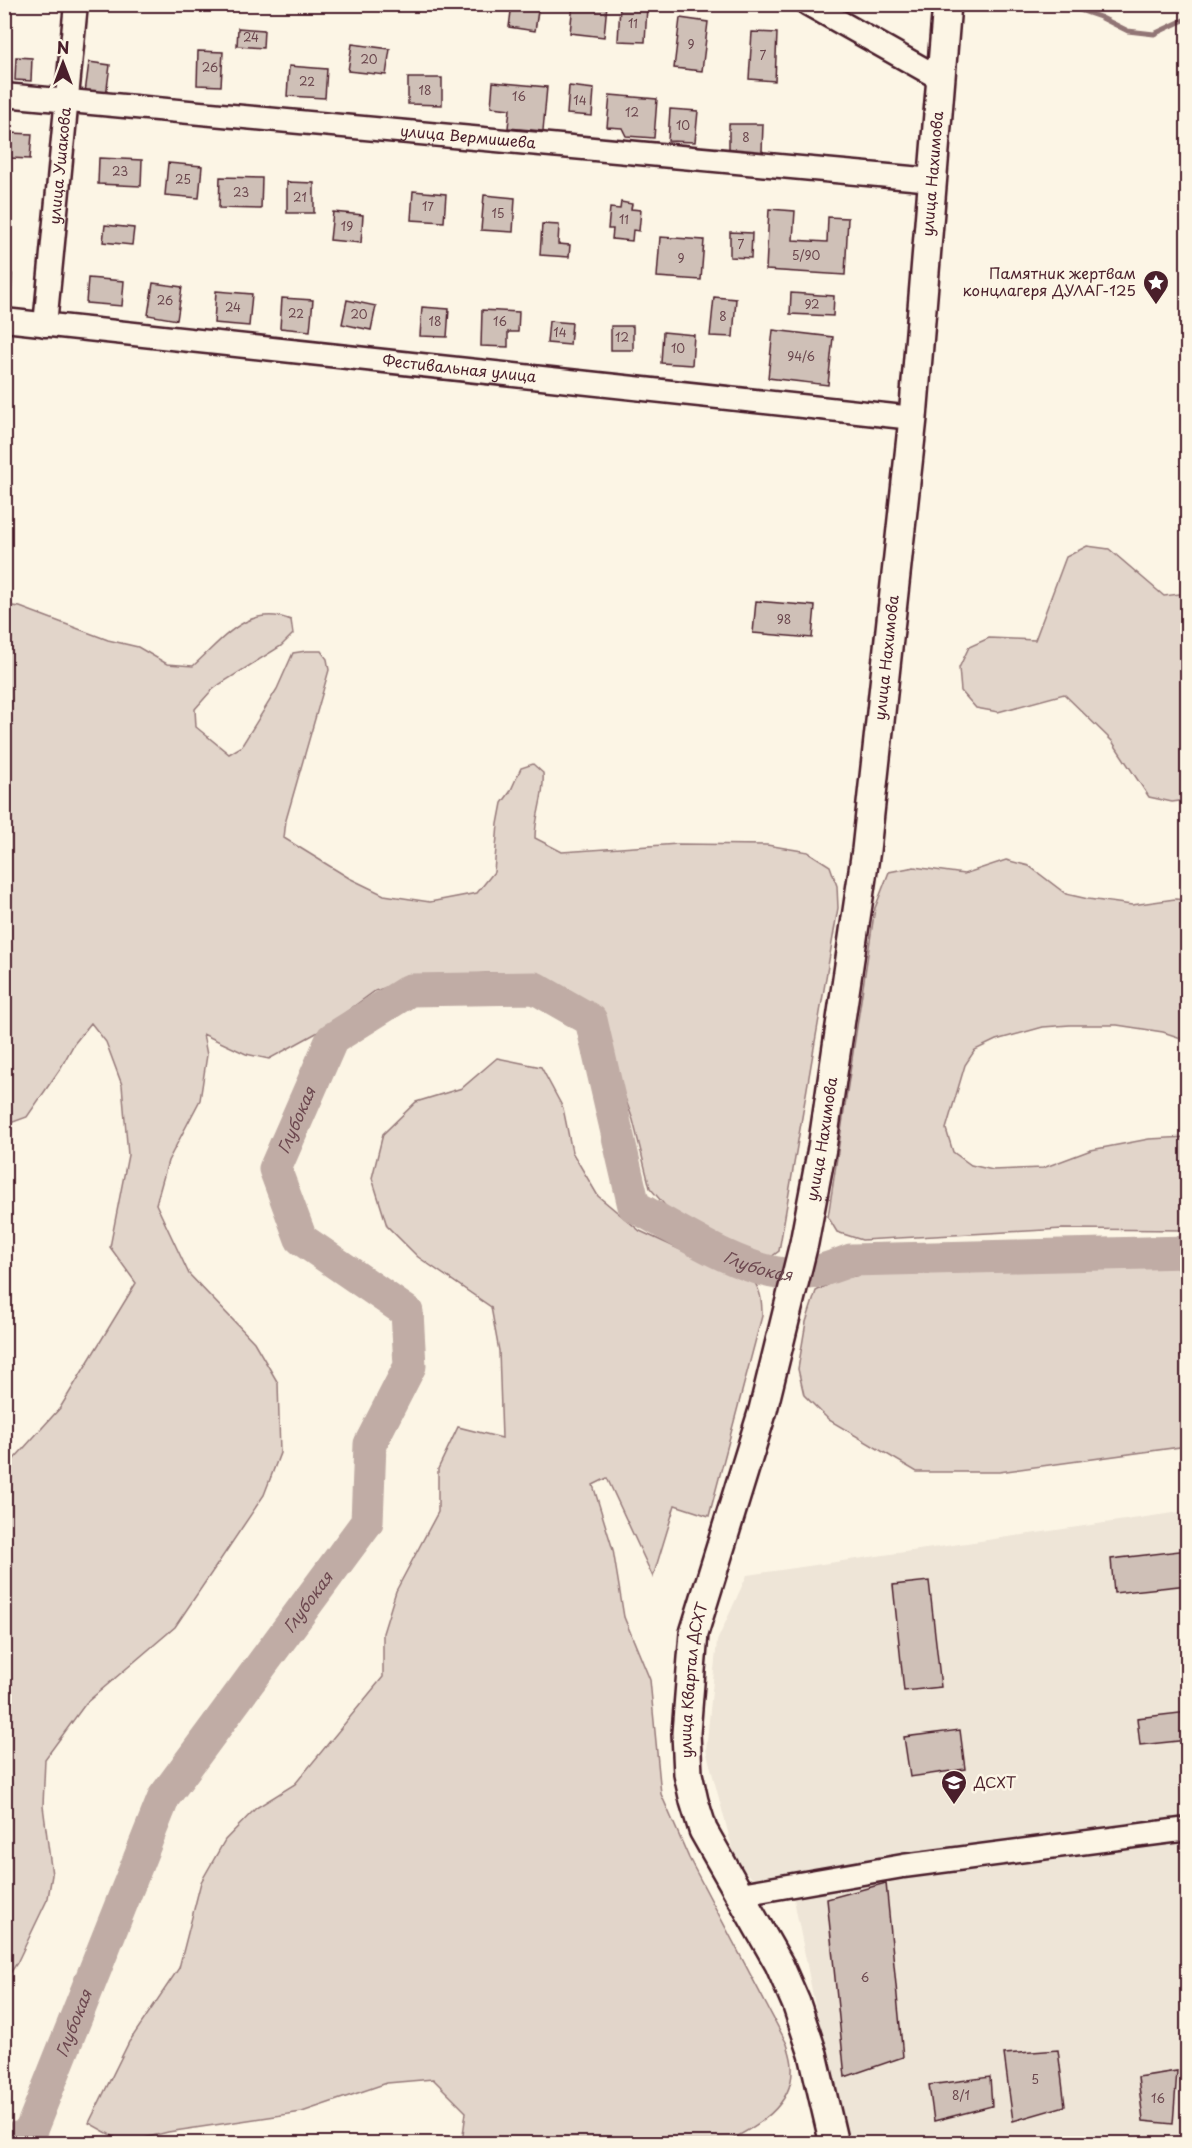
<svg xmlns="http://www.w3.org/2000/svg" width="1192" height="2148" font-family="'Playpen Sans',sans-serif">
<rect width="100%" height="100%" fill="#fcf5e5"/>
<filter id="ink" filterUnits="userSpaceOnUse"><feTurbulence type="fractalNoise" baseFrequency=".0167" numOctaves="2"/><feDisplacementMap in="SourceGraphic" scale="12" xChannelSelector="R" yChannelSelector="G"/><feConvolveMatrix kernelMatrix="1 2 1 2 8 2 1 2 1" color-interpolation-filters="sRGB"/></filter>
<g filter="url(#ink)">
<path fill="#eee5d7" d="M 1187,1511 L 1187,2143 L 842,2143 L 790,1879 L 757,1883 L 736,1862 L 706,1750 L 717,1641 L 747,1575 Z"/>
<path fill="#e2d5ca" stroke="#967a7a" stroke-width="1.5" d="M 1087,546 L 1109,549 L 1164,596 L 1187,593 L 1187,800 L 1172,802 L 1149,797 L 1112,741 L 1064,694 L 998,712 L 976,708 L 961,691 L 959,668 L 969,647 L 989,638 L 1035,640 L 1066,557 Z
M 5,605 L 20,607 L 108,640 L 138,647 L 167,664 L 193,666 C 222,640 248,603 291,620 L 293,634 L 281,646 L 220,684 L 211,691 L 195,709 L 196,727 L 229,754 L 241,747 L 277,689 L 293,653 L 306,651 L 321,651 L 327,659 L 329,670 L 286,820 L 284,838 L 349,878 L 384,895 L 430,902 L 477,893 L 494,872 L 498,824 L 502,803 L 510,792 L 521,768 L 533,764 L 543,773 C 545,797 535,814 535,838 L 562,852 L 678,844 L 767,845 L 808,852 L 830,866 L 837,886 L 838,908 L 779,1251 L 771,1257 L 753,1255 L 708,1236 L 668,1209 L 650,1188 L 633,1120 L 595,1014 L 567,993 L 519,973 L 486,973 L 409,980 L 375,991 L 320,1031 L 269,1059 L 246,1054 L 203,1034 L 207,1055 L 200,1100 L 168,1161 L 156,1204 L 189,1274 L 254,1342 L 278,1383 L 280,1453 L 264,1495 L 175,1627 L 86,1703 L 45,1759 L 43,1806 L 52,1875 L 48,1898 L 17,1963 L 5,1981 L 5,1469 L 60,1408 L 136,1283 L 110,1247 L 128,1155 L 122,1085 L 106,1042 L 91,1023 L 74,1044 L 60,1069 L 27,1117 L 5,1125 Z
M 1006,860 L 1029,866 L 1066,894 L 1088,899 L 1132,905 L 1175,899 L 1187,900 L 1187,1040 L 1163,1032 L 1117,1025 L 1070,1025 L 1043,1027 L 996,1040 L 975,1050 L 965,1065 L 946,1129 L 953,1152 L 971,1165 L 993,1170 L 1043,1168 L 1091,1150 L 1149,1139 L 1187,1137 L 1187,1230 L 1063,1229 L 862,1240 L 837,1232 L 828,1217 L 875,908 L 889,872 L 914,867 L 964,874 Z
M 497,1058 L 541,1067 L 563,1108 L 572,1152 L 598,1196 L 640,1231 L 681,1250 L 751,1277 C 761,1290 762,1300 762,1316 L 709,1516 L 675,1505 L 653,1577 L 607,1478 L 593,1485 L 613,1550 L 624,1617 L 650,1680 L 661,1794 L 689,1858 L 787,2044 C 789,2051 792,2059 792,2067 C 794,2106 756,2127 725,2143 L 462,2143 L 466,2112 L 433,2079 L 387,2083 L 302,2112 L 168,2132 L 125,2143 L 89,2123 L 129,2042 L 179,1968 L 201,1882 L 225,1840 L 256,1808 L 295,1784 L 383,1677 L 383,1633 L 396,1591 L 438,1512 L 438,1469 L 458,1427 L 502,1438 L 499,1351 L 491,1307 L 418,1257 L 387,1226 L 372,1178 L 383,1134 L 416,1102 L 462,1088 Z
M 1187,1263 L 1187,1446 L 999,1472 L 917,1472 L 829,1420 L 804,1395 L 798,1369 L 806,1322 L 816,1291 L 839,1279 L 880,1271 Z"/>
<g fill="none" stroke-linecap="round" stroke-linejoin="round">
<path stroke="#917474" stroke-width="5" d="M 1062,4 L 1100,17 L 1128,31 L 1154,34 L 1188,18"/>
<path stroke="#c0aca5" stroke-width="33" id="s1" d="M 4,2141 L 29,2135 L 164,1797 L 367,1522 L 370,1444 L 410,1366 L 407,1312 L 301,1239 L 275,1169 L 332,1039 L 410,990 L 535,988 L 591,1020 L 634,1206 C 679,1230 734,1268 784,1274 C 807,1277 830,1268 851,1260 L 1188,1252"/>
</g>
<path fill="#cfc0b7" stroke="#4a1f2b" stroke-width="1.5" d="M 203,4 L 225,4 L 225,9 L 203,8 Z
M 432,4 L 456,4 L 456,11 L 431,10 Z
M 512,4 L 539,4 L 535,31 L 509,27 Z
M 573,4 L 607,4 L 604,37 L 570,33 Z
M 620,6 L 647,7 L 645,42 L 618,41 Z
M 680,18 L 708,22 L 702,71 L 674,68 Z
M 238,28 L 264,30 L 263,48 L 237,46 Z
M 752,32 L 777,33 L 775,81 L 749,79 Z
M 352,44 L 390,49 L 386,75 L 348,71 Z
M 198,51 L 223,52 L 221,86 L 197,85 Z
M 16,57 L 32,58 L 31,81 L 15,80 Z
M 89,62 L 110,65 L 106,96 L 85,93 Z
M 289,66 L 327,69 L 325,98 L 287,96 Z
M 408,78 L 442,78 L 442,105 L 408,104 Z
M 493,82 L 547,87 L 543,131 L 508,128 L 510,109 L 491,107 Z
M 569,86 L 594,89 L 592,116 L 567,114 Z
M 610,95 L 657,99 L 654,138 L 626,136 L 622,128 L 607,127 Z
M 670,109 L 698,111 L 695,142 L 668,141 Z
M 729,124 L 763,124 L 762,152 L 729,152 Z
M 11,133 L 32,134 L 30,159 L 9,158 Z
M 99,158 L 142,160 L 141,186 L 98,184 Z
M 168,163 L 202,166 L 199,198 L 165,195 Z
M 220,177 L 262,178 L 261,209 L 219,208 Z
M 287,182 L 314,183 L 314,213 L 287,213 Z
M 413,191 L 446,194 L 444,222 L 411,220 Z
M 484,195 L 515,198 L 513,232 L 481,230 Z
M 621,202 L 632,204 L 631,209 L 641,210 L 639,231 L 633,230 L 632,241 L 612,239 L 613,229 L 608,229 L 610,208 L 620,209 Z
M 769,209 L 795,211 L 793,240 L 827,242 L 828,217 L 848,218 L 845,275 L 766,270 Z
M 333,212 L 363,215 L 361,243 L 330,240 Z
M 542,224 L 559,225 L 558,244 L 570,245 L 569,257 L 540,255 Z
M 105,225 L 134,228 L 132,245 L 103,242 Z
M 730,232 L 752,233 L 751,258 L 730,257 Z
M 660,237 L 704,240 L 701,280 L 657,277 Z
M 4,274 L 12,274 L 11,297 L 4,297 Z
M 88,278 L 124,281 L 122,306 L 86,303 Z
M 153,283 L 182,287 L 177,320 L 148,315 Z
M 216,291 L 252,294 L 249,326 L 214,323 Z
M 791,293 L 834,296 L 833,316 L 790,314 Z
M 714,297 L 736,299 L 733,337 L 710,336 Z
M 282,298 L 313,300 L 310,331 L 280,328 Z
M 347,300 L 376,306 L 371,330 L 342,324 Z
M 422,307 L 449,309 L 447,337 L 420,336 Z
M 482,310 L 519,312 L 518,332 L 508,332 L 508,347 L 481,346 Z
M 549,321 L 572,323 L 570,345 L 547,343 Z
M 611,326 L 633,326 L 633,350 L 611,350 Z
M 773,330 L 833,337 L 828,385 L 768,378 Z
M 663,332 L 694,335 L 692,365 L 661,363 Z
M 756,601 L 815,606 L 812,638 L 753,633 Z
M 1188,1550 L 1188,1585 L 1114,1593 L 1111,1559 Z
M 929,1581 L 941,1687 L 904,1691 L 893,1585 Z
M 1188,1712 L 1188,1740 L 1140,1745 L 1137,1718 Z
M 960,1730 L 965,1769 L 910,1777 L 904,1737 Z
M 886,1883 L 903,2057 L 845,2077 L 827,1899 Z
M 1058,2050 L 1065,2106 L 1013,2121 L 1004,2054 Z
M 1177,2071 L 1173,2124 L 1143,2121 L 1138,2077 Z
M 990,2077 L 992,2106 L 934,2121 L 929,2085 Z"/>
<g fill="none" stroke-linecap="round" stroke-linejoin="round">
<defs>
<g id="minor">
<path d="M 808,4 L 941,79"/>
<path id="s2" d="M 4,95 L 933,180"/>
<path id="s3" d="M 4,320 L 913,418"/>
<path id="s4" d="M 45,325 L 76,4"/>
<path d="M 741,1894 L 903,1866 L 1188,1829"/>
</g>
<g id="tertiary">
<path id="s5" d="M 834,2144 L 813,2054 L 796,2003 L 779,1964 L 703,1830 L 694,1801 L 688,1774 L 686,1733 L 694,1633 L 763,1410 L 804,1243 L 822,1148 L 866,850 L 913,418 L 947,4"/>
</g>
</defs>
<use href="#minor" stroke="#4a1f2b" stroke-width="27"/>
<use href="#tertiary" stroke="#4a1f2b" stroke-width="32"/>
<use href="#minor" stroke="#fcf5e5" stroke-width="22"/>
<use href="#tertiary" stroke="#fcf5e5" stroke-width="27"/>
</g>
</g>
<defs>
<symbol id="sight-pin" viewBox="-11 -11 22 30"><path d="M0 17L-7.5 6A9.5 9.5 0 1 1 7.5 6Z" fill="#4a1f2b" stroke="#fcf5e5"/><path d="M0-6L1.8-2.2L6-1.7L2.9 1.2L3.7 5.4L0 3.3L-3.7 5.4L-2.9 1.2L-6-1.7L-1.8-2.2Z" fill="#fff"/></symbol>
<symbol id="university-pin" viewBox="-11 -11 22 30"><path d="M0 17L-7.5 6A9.5 9.5 0 1 1 7.5 6Z" fill="#4a1f2b" stroke="#fcf5e5"/><path d="M0-5L7-2L0 1L-7-2ZM-4 1L0 2.5L4 1V4Q0 6-4 4Z" fill="#fff"/></symbol>
</defs>
<g fill-rule="evenodd">
<use href="#sight-pin" x="1141" y="268" width="30" height="40"/>
<use href="#university-pin" x="939" y="1768" width="30" height="40"/>
</g>
<g text-anchor="middle" stroke-width="5" stroke-linejoin="round" paint-order="stroke">
<g font-size="12" fill="#6b474e">
<text x="633" y="28">11</text>
<text x="251" y="42">24</text>
<text x="691" y="49">9</text>
<text x="763" y="60">7</text>
<text x="369" y="64">20</text>
<text x="210" y="72">26</text>
<text x="307" y="86">22</text>
<text x="425" y="95">18</text>
<text x="519" y="101">16</text>
<text x="580" y="105">14</text>
<text x="632" y="117">12</text>
<text x="683" y="130">10</text>
<text x="746" y="142">8</text>
<text x="120" y="176">23</text>
<text x="183" y="184">25</text>
<text x="241" y="197">23</text>
<text x="300" y="202">21</text>
<text x="428" y="211">17</text>
<text x="498" y="218">15</text>
<text x="624" y="224">11</text>
<text x="347" y="231">19</text>
<text x="741" y="249">7</text>
<text x="806" y="260">5/90</text>
<text x="681" y="263">9</text>
<text x="165" y="305">26</text>
<text x="812" y="309">92</text>
<text x="233" y="312">24</text>
<text x="296" y="318">22</text>
<text x="359" y="319">20</text>
<text x="723" y="321">8</text>
<text x="435" y="326">18</text>
<text x="500" y="326">16</text>
<text x="560" y="337">14</text>
<text x="622" y="342">12</text>
<text x="678" y="353">10</text>
<text x="801" y="361">94/6</text>
<text x="784" y="624">98</text>
<text x="865" y="1982">6</text>
<text x="1035" y="2084">5</text>
<text x="961" y="2100">8/1</text>
<text x="1158" y="2103">16</text>
</g>
<g font-size="15" fill="#4a1f2b" stroke="#fcf5e5">
<text dy="5" stroke="none"><textPath href="#s2" startOffset="466">улица Вермишева</textPath></text>
<text dy="5" stroke="none"><textPath href="#s4" startOffset="160">улица Ушакова</textPath></text>
<text dy="5" stroke="none"><textPath href="#s5" startOffset="2025">улица Нахимова</textPath></text>
<text dy="5" stroke="none"><textPath href="#s3" startOffset="458">Фестивальная улица</textPath></text>
<text dy="5" stroke="none"><textPath href="#s5" startOffset="1539">улица Нахимова</textPath></text>
<text dy="5" stroke="none"><textPath href="#s5" startOffset="1053">улица Нахимова</textPath></text>
<text dy="5" stroke="none"><textPath href="#s5" startOffset="495">улица Квартал ДСХТ</textPath></text>
</g>
<g font-size="15" fill="#4a1f2b" stroke="#fcf5e5" text-anchor="end">
<text x="1136" y="279">Памятник жертвам<tspan x="1136" dy="17">концлагеря ДУЛАГ-125</tspan></text>
<text x="974" y="1788" text-anchor="start">ДСХТ</text>
</g>
<g font-size="16" font-style="italic" fill="#6d4950" stroke="#fcf5e5">
<text dy="6" stroke="none"><textPath href="#s1" startOffset="1208">Глубокая</textPath></text>
<text dy="6" stroke="none"><textPath href="#s1" startOffset="1908">Глубокая</textPath></text>
<text dy="6" stroke="none"><textPath href="#s1" startOffset="632">Глубокая</textPath></text>
<text dy="6" stroke="none"><textPath href="#s1" startOffset="146">Глубокая</textPath></text>
</g>
</g>
<rect width="1192" height="2148" fill="none" stroke="#fcf5e5" stroke-width="24"/>
<rect x="12" y="12" width="1168" height="2124" fill="none" stroke="#4a1f2b" stroke-width="2" filter="url(#ink)"/>
<g transform="translate(63 63)" stroke="#fcf5e5" stroke-width="4.5" paint-order="stroke">
<path d="M0-4.5L10 22L0 15L-10 22Z" fill="#4a1f2b"/>
<text y="-9" font-size="16" font-weight="bold" text-anchor="middle" fill="#4a1f2b">N</text>
</g>
</svg>
